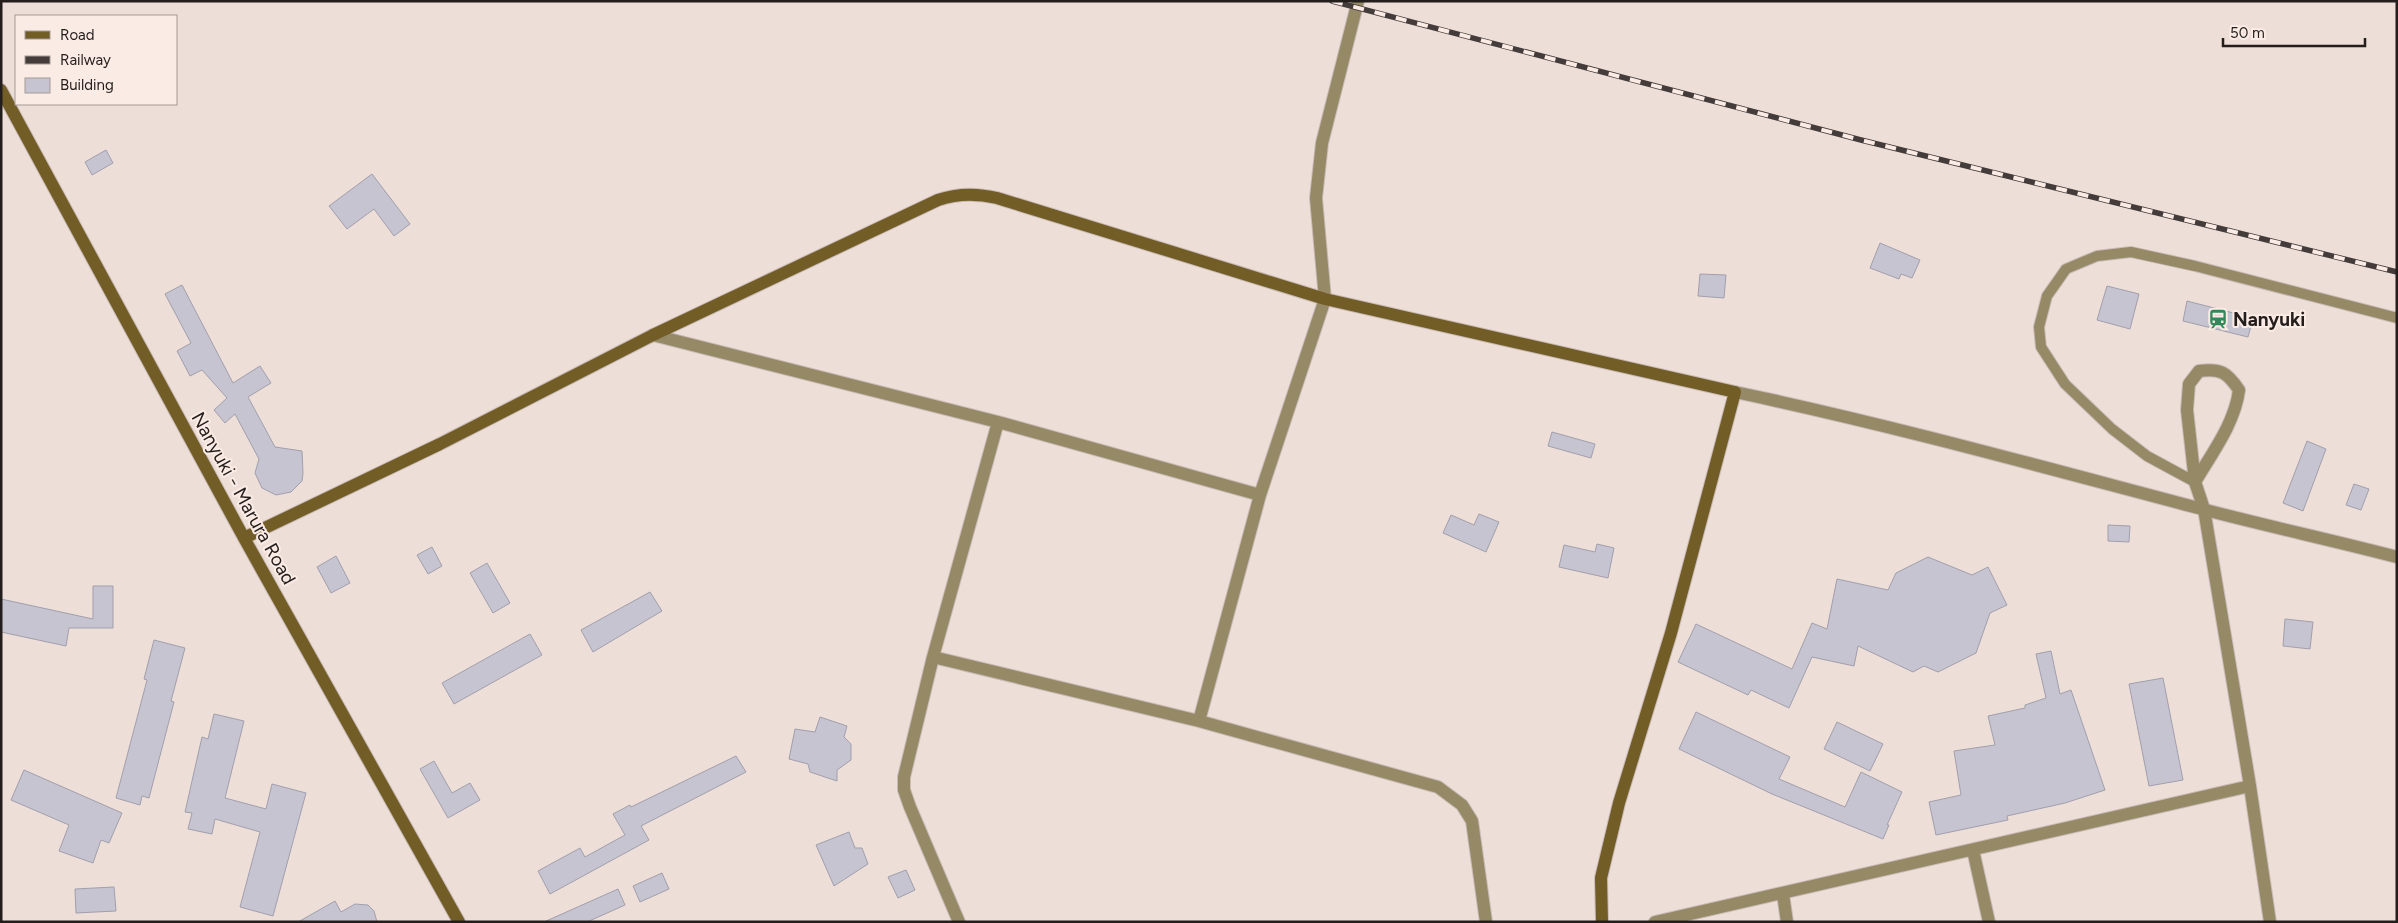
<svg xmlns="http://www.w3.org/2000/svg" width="2398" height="923" font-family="Figtree,sans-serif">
<rect width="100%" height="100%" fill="#eeded8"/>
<path fill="#c7c4d2" stroke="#a19fac" d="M 106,150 L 113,163 L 92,175 L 85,162 Z
M 372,174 L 410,224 L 394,236 L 374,209 L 347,229 L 329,206 Z
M 1880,243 L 1920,260 L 1912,278 L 1901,274 L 1899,279 L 1870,268 Z
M 1700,274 L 1726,275 L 1724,298 L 1698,296 Z
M 182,285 L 233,383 L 260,366 L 271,383 L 248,397 L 275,447 L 302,451 L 303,473 L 302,481 L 291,492 L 276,495 L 262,488 L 255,473 L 259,459 L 235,414 L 225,423 L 214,410 L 227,398 L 202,370 L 190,376 L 177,351 L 191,343 L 165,294 Z
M 2107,286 L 2139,294 L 2130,329 L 2097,320 Z
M 2187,301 L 2253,318 L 2248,337 L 2183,321 Z
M 1552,432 L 1595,444 L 1591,458 L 1548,446 Z
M 2307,441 L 2326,449 L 2303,511 L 2283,503 Z
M 2354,484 L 2369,489 L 2361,510 L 2346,505 Z
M 1479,514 L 1499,522 L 1486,552 L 1443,533 L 1451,515 L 1474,525 Z
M 2108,525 L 2130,526 L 2129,542 L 2108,541 Z
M 1597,544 L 1614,548 L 1608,578 L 1559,567 L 1564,545 L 1595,552 Z
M 432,547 L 442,566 L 428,574 L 417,555 Z
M 336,556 L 350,583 L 331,593 L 317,567 Z
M 1928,557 L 1972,575 L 1988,567 L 2007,605 L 1990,613 L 1976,653 L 1938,672 L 1924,666 L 1913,672 L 1858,646 L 1854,666 L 1812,657 L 1789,708 L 1751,690 L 1748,695 L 1678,662 L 1696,624 L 1792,669 L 1812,623 L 1827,629 L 1837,579 L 1888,590 L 1896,573 Z
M 487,563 L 510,603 L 493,613 L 470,573 Z
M 93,586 L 113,586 L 113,628 L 69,628 L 66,646 L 1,632 L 1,599 L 93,619 Z
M 650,592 L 662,611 L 593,652 L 581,630 Z
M 2285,619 L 2313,622 L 2310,649 L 2283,646 Z
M 530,634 L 542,655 L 454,704 L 442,683 Z
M 154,640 L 185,648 L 171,701 L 174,702 L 149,798 L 142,796 L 140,805 L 116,798 L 147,680 L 144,679 Z
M 2051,651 L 2060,694 L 2071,690 L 2105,790 L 2065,803 L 2007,816 L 2008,820 L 1936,835 L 1929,802 L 1961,795 L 1954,751 L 1995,745 L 1988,716 L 2025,708 L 2025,705 L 2046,698 L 2036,654 Z
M 2163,678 L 2183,780 L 2149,786 L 2129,684 Z
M 1696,712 L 1790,757 L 1779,779 L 1845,807 L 1861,772 L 1902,792 L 1887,825 L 1889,825 L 1883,839 L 1772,794 L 1679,749 Z
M 214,714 L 244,721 L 225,798 L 266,809 L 272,784 L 306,793 L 273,916 L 240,907 L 260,832 L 215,819 L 212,834 L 188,829 L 192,813 L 185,812 L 202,737 L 208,739 Z
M 820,717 L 847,726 L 844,737 L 851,744 L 851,760 L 837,770 L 837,781 L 810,772 L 808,764 L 789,759 L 795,729 L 815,732 Z
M 1837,722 L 1883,744 L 1870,771 L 1824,749 Z
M 736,756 L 746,772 L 641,826 L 649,840 L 550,894 L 538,871 L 580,848 L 585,857 L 625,835 L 613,814 L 630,805 L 631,807 Z
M 434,761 L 452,793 L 470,783 L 480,800 L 448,818 L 420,769 Z
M 24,770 L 122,813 L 109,843 L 101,840 L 93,863 L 59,851 L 69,825 L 11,800 Z
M 849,832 L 855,848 L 862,848 L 868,864 L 834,886 L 816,845 Z
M 906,870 L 915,890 L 898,898 L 888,877 Z
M 662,873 L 669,889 L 640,902 L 633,886 Z
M 114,887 L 116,911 L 76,913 L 75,889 Z
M 618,889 L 625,905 L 587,922 L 544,922 Z
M 335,901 L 341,912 L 355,904 L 368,905 L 374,911 L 377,922 L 298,922 Z"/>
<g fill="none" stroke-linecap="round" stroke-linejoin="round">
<defs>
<path id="lane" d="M 2195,482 L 2147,456 L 2112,429 L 2065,384 L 2041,347 L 2039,327 L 2047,296 L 2066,269 L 2097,256 L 2131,252 L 2195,266 L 2397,318"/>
<path id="street" d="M 653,335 L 998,422 L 1260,495
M 1735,392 C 1892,425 2046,468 2202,509 C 2266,526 2332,540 2397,557
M 2195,482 C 2212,453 2235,423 2239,390 C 2227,372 2220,368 2199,371 L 2189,384 L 2187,410 L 2195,482 L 2204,509 L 2250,786 L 2270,922
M 933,657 L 1199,721 L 1438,787 L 1462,805 L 1472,821 L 1486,922
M 1199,721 L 1260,495 L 1325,299 L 1316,198 L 1322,143 L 1358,1
M 1973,850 L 1989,922
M 1783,894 L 1787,922
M 959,922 L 910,807 L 904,790 L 904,777 L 933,657 L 998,422
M 1655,922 L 2250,786"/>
<path id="secondary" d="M 1,90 L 244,538 L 459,922
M 244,538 L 440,444 L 653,335 L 938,200 C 958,193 976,193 997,198 L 1325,299 L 1735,392 L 1671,633 L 1619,803 L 1601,878 L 1602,922"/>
</defs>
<use href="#lane" stroke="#c9bbb6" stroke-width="12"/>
<use href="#street" stroke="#c9bbb6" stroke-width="14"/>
<use href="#secondary" stroke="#c9bbb6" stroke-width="14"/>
<use href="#lane" stroke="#968966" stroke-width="10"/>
<use href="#street" stroke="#968966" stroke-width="12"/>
<use href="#secondary" stroke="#725d27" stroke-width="12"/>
<defs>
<path id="rail" d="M 1332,1 L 1861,140 L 2397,272"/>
</defs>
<use href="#rail" stroke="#443c3a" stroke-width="5.5"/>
<use href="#rail" stroke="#fbebe5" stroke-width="4" stroke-dasharray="11" stroke-linecap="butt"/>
</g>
<defs>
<symbol id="station-bare" viewBox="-9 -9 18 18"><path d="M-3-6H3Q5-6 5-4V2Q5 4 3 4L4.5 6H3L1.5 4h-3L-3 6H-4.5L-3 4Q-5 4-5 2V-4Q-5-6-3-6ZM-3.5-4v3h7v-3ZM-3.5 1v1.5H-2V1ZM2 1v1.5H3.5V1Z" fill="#32885b" stroke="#fbebe5" stroke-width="2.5" paint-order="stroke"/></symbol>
</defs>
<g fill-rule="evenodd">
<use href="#station-bare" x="2204" y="305" width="28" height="28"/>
</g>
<g text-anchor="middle" stroke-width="4" stroke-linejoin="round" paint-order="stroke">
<g font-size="19" font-weight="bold" fill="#231d1b" stroke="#fbebe5" text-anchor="start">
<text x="2233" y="326">Nanyuki</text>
</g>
<g font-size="19" fill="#231d1b" stroke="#fbebe5">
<text transform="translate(244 498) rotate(61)" y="7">Nanyuki - Marura Road</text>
</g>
</g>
<rect width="2398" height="923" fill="none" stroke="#231d1b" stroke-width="5"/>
<rect x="15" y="15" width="162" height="90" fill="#fbebe5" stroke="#a59994"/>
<rect x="25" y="31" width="25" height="8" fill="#725d27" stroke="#a59994"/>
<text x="60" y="40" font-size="15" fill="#231d1b">Road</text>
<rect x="25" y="56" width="25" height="8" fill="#443c3a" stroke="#a59994"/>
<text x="60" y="65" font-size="15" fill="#231d1b">Railway</text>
<rect x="25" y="78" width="25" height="15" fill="#c7c4d2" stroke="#a59994"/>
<text x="60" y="90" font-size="15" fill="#231d1b">Building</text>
<path d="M2223 38v8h142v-8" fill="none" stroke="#231d1b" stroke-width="2.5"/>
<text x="2230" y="38" font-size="15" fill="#231d1b" stroke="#fbebe5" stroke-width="4" paint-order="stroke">50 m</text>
</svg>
